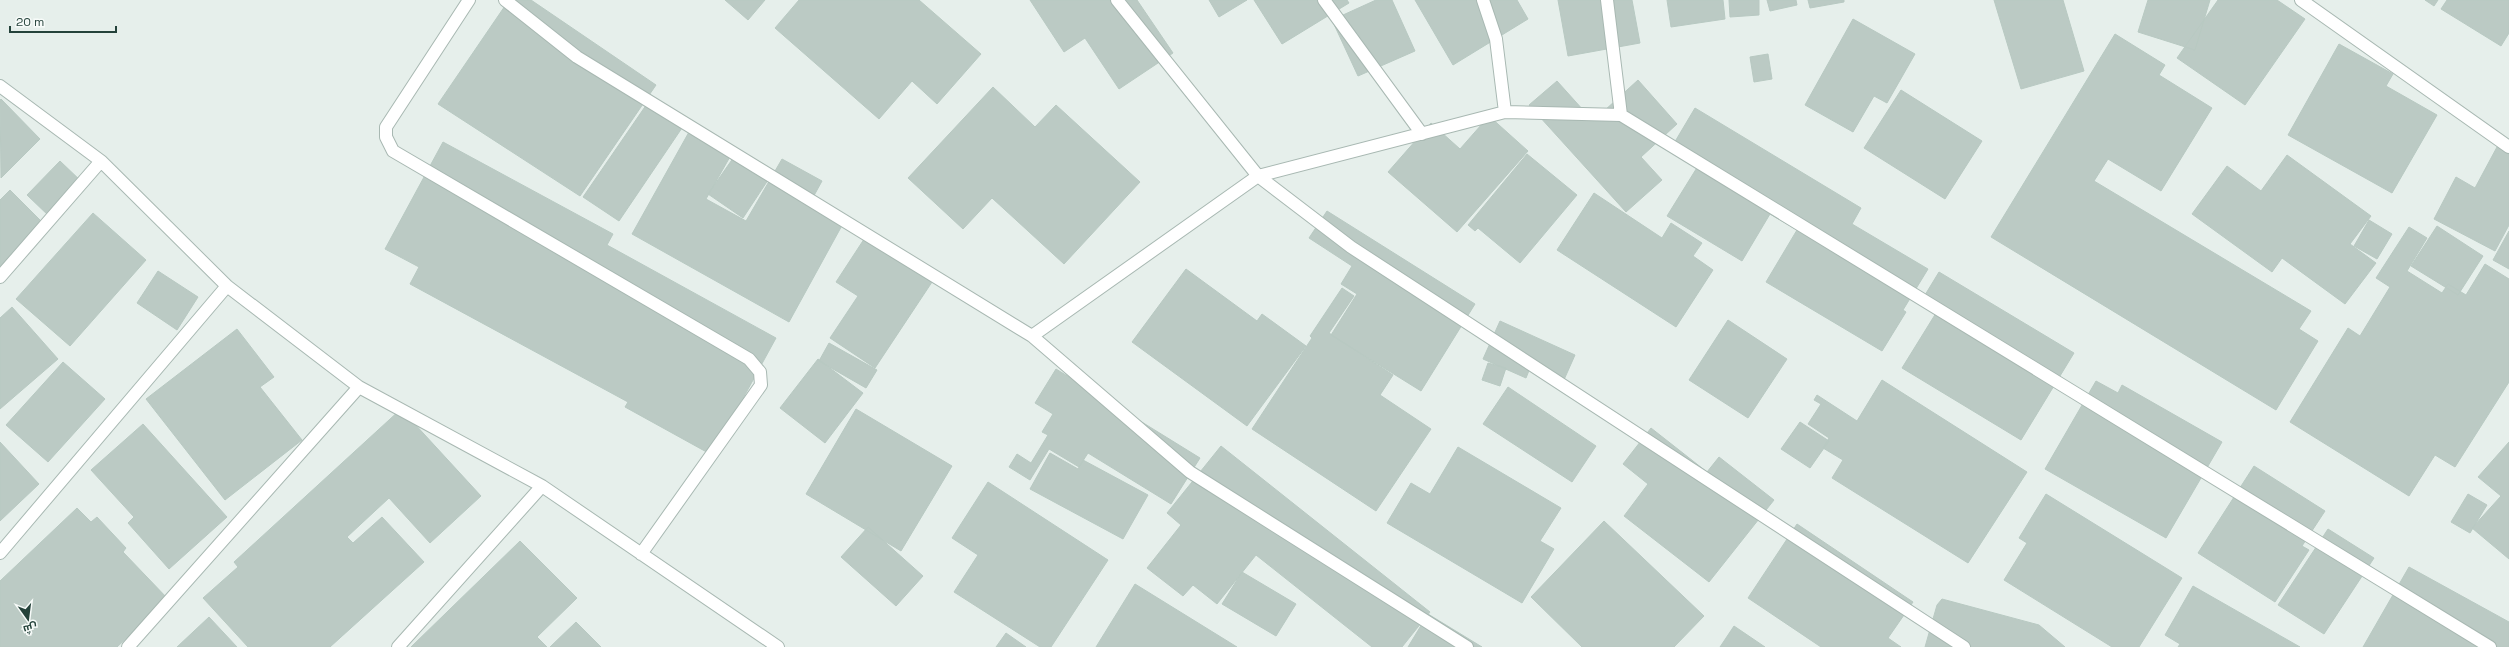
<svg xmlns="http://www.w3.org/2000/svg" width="2509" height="647" font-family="'Space Grotesk',Cairo,sans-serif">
<rect width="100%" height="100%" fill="#e6efeb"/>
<path fill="#bbcac4" stroke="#b8c9c2" d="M 509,0 L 531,0 L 656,85 L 580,196 L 438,104 Z
M 725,0 L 765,0 L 748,20 Z
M 799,0 L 919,0 L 981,54 L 937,104 L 912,81 L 879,119 L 775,28 Z
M 1030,0 L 1137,0 L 1173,53 L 1119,89 L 1085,38 L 1064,52 Z
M 1209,0 L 1247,0 L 1219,17 Z
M 1254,0 L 1347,0 L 1349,3 L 1282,44 Z
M 1376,0 L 1392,0 L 1415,51 L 1358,76 L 1332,20 Z
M 1415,0 L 1517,0 L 1528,19 L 1453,65 Z
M 1558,0 L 1632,0 L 1640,43 L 1568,56 Z
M 1667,0 L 1723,0 L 1725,19 L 1671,27 Z
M 1729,0 L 1759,0 L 1759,15 L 1730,17 Z
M 1767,0 L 1796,0 L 1797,5 L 1770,11 Z
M 1808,0 L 1844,0 L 1844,2 L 1810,8 Z
M 1994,0 L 2063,0 L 2084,71 L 2021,89 Z
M 2148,0 L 2210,0 L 2195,50 L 2138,32 Z
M 2218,0 L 2277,0 L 2305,19 L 2245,105 L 2177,58 Z
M 2425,0 L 2438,0 L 2434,6 Z
M 2447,0 L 2509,0 L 2509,33 L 2501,46 L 2441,9 Z
M 1853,19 L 1915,54 L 1887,103 L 1874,96 L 1853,132 L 1805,105 Z
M 2115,34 L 2165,65 L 2159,75 L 2212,108 L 2161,191 L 2108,159 L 2094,181 L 2311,311 L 2299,329 L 2318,341 L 2276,410 L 1991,237 Z
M 2339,44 L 2393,74 L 2386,86 L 2437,115 L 2392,193 L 2288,135 Z
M 1768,54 L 1772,79 L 1754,82 L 1750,57 Z
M 1638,80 L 1677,124 L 1641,157 L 1662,180 L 1626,212 L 1529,105 L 1557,81 L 1593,121 Z
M 993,87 L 1035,127 L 1056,105 L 1140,182 L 1064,264 L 992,198 L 963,229 L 908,178 Z
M 1901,90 L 1982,141 L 1945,199 L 1864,148 Z
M 651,98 L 686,122 L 619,221 L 583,197 Z
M 1,99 L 40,139 L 1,178 L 0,100 Z
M 1695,108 L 1861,208 L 1852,224 L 1928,269 L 1903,310 L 1906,312 L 1882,351 L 1766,282 L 1797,230 L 1770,214 L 1742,261 L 1667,216 L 1698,166 L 1670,150 Z
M 1489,116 L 1528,151 L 1457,232 L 1388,172 L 1431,123 L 1460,149 Z
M 689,132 L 731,155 L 706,199 L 746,221 L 782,159 L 822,181 L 811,201 L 845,220 L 789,322 L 632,234 Z
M 443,142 L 613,234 L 607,245 L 776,338 L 712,455 L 625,407 L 628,402 L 410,284 L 419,267 L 385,249 Z
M 2497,147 L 2509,153 L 2509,225 L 2495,251 L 2434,219 L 2456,177 L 2475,188 Z
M 736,154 L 770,177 L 743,218 L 708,194 Z
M 1527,154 L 1577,195 L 1520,263 L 1478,228 L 1475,231 L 1468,225 Z
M 2287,155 L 2371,216 L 2350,244 L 2376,263 L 2345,304 L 2282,258 L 2272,272 L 2192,214 L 2227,166 L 2261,191 Z
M 60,161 L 83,183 L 50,217 L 27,195 Z
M 10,190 L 44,224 L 0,270 L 0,200 Z
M 1594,193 L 1662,238 L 1671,223 L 1702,243 L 1693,256 L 1713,270 L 1676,327 L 1557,250 Z
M 1327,211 L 1475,304 L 1421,391 L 1331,335 L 1357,294 L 1341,284 L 1352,266 L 1309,238 Z
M 93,213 L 146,260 L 70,346 L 16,299 Z
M 2369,220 L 2392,234 L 2377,259 L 2354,246 Z
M 2437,226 L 2483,256 L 2458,295 L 2411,266 Z
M 2409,227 L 2427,238 L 2407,271 L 2442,293 L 2448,284 L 2466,295 L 2485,264 L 2509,279 L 2509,382 L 2455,467 L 2435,455 L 2409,496 L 2290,422 L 2348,328 L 2360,336 L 2390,287 L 2376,278 Z
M 870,230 L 938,273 L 875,368 L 830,338 L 858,296 L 836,282 Z
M 2509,231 L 2509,269 L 2493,260 Z
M 1186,269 L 1257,321 L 1262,314 L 1306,346 L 1247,426 L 1132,342 Z
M 158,271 L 198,297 L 177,330 L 137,303 Z
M 1939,272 L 2074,353 L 2021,440 L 1902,368 L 1941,305 L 1925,295 Z
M 1342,288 L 1354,296 L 1329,333 L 1393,375 L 1380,395 L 1431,429 L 1376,511 L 1252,429 L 1312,338 L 1310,336 Z
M 12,307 L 58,359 L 0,409 L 0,318 Z
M 1728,320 L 1787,359 L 1748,418 L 1689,380 Z
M 1500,321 L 1575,355 L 1563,382 L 1530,368 L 1526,378 L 1483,359 Z
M 237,329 L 274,377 L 260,387 L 302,440 L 225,500 L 146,399 Z
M 829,343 L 877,370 L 866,388 L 819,361 Z
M 818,359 L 863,393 L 825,443 L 780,408 Z
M 63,362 L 105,399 L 48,462 L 6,425 Z
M 1488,363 L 1506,368 L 1500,386 L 1482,380 Z
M 1056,369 L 1200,458 L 1171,504 L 1088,453 L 1079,467 L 1049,449 L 1030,480 L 1009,467 L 1017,454 L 1031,463 L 1048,435 L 1042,432 L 1053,414 L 1035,403 Z
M 1882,380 L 2027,472 L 1968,563 L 1832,478 L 1843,460 L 1823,448 L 1829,438 L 1808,424 L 1821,404 L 1814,400 L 1817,395 L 1857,421 Z
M 2096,381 L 2118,393 L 2122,385 L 2222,442 L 2166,538 L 2045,469 Z
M 1508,387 L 1596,446 L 1572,482 L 1483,424 Z
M 401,409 L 481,496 L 430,543 L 389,498 L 347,537 L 353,543 L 382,517 L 424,562 L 330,647 L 248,647 L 203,598 L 238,567 L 234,562 Z
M 856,409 L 952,466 L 901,551 L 806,494 Z
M 1800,422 L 1829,441 L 1810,468 L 1781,449 Z
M 143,424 L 227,517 L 169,569 L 128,523 L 134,517 L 91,470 Z
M 1651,428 L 1707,472 L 1719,457 L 1774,500 L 1709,582 L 1624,516 L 1648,484 L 1623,464 Z
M 0,442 L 39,484 L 0,521 Z
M 2509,442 L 2509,559 L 2472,528 L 2501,496 L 2478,477 Z
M 1221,446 L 1430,612 L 1402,647 L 1372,647 L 1256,555 L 1217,604 L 1193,585 L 1183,596 L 1147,568 L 1181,525 L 1167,513 Z
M 1458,447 L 1561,508 L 1540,541 L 1554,549 L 1522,603 L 1387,523 L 1411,483 L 1430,494 Z
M 1050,453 L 1078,469 L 1083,460 L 1148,495 L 1123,539 L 1030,489 Z
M 2254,466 L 2325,511 L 2302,546 L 2309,550 L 2275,602 L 2198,553 Z
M 988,482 L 1108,560 L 1051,647 L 1040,647 L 954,592 L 978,555 L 952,538 Z
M 2046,494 L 2182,578 L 2139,647 L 2112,647 L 2004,580 L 2027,543 L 2019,538 Z
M 2468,494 L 2487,505 L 2470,533 L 2451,522 Z
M 77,508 L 91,522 L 97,517 L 126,548 L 123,552 L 168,599 L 117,647 L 0,647 L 0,581 Z
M 1604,521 L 1704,616 L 1674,647 L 1582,647 L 1531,597 Z
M 1797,524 L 1913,602 L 1888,638 L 1901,647 L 1821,647 L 1748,598 Z
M 868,527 L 923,576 L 896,606 L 841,557 Z
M 2328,529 L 2374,558 L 2324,634 L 2278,605 Z
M 520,541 L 577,598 L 537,637 L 547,647 L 411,647 Z
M 2409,567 L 2509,622 L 2509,647 L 2363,647 Z
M 1242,572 L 1296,604 L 1276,636 L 1222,604 Z
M 1135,584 L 1237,647 L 1096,647 Z
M 2193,586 L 2300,647 L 2178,647 L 2180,644 L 2165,635 Z
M 1942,599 L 2039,625 L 2065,647 L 1925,647 L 1937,605 Z
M 1428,614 L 1482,647 L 1408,647 Z
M 209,617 L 237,647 L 177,647 Z
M 576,622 L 601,647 L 550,647 Z
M 1734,626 L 1765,647 L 1720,647 Z
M 1006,633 L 1026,647 L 996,647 Z"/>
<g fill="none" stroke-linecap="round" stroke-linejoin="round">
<defs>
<path id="minor" d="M 469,0 L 386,127 L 386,137 L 393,151 L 749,359 L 760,372 L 761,385 L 641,554
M 505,0 L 577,57 L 1032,336 L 1190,472 L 1467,647
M 1117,0 L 1258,176 L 1351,247 L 1964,647
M 1324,0 L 1422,134
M 1483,0 L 1496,39 L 1505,112
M 1607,0 L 1621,115
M 2301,0 L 2509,147
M 0,86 L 101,161 L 227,286 L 359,387 L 542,486 L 778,647
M 0,277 L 101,161
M 1032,336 L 1258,176 L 1505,112 L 1621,115 L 2490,647
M 0,553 L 227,286
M 128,647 L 359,387
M 398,647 L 542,486"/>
</defs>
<use href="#minor" stroke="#a8b8b2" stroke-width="14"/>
<use href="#minor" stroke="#fff" stroke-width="12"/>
</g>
<g transform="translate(28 619) rotate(166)" stroke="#f7fbf9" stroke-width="3" paint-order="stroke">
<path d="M0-3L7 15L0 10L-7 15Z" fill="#24423a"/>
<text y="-6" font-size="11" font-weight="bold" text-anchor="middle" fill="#24423a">ش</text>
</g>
<path d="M10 26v6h106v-6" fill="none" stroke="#24423a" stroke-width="2"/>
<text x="16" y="26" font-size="12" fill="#24423a" stroke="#f7fbf9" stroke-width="3" paint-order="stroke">20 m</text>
</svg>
